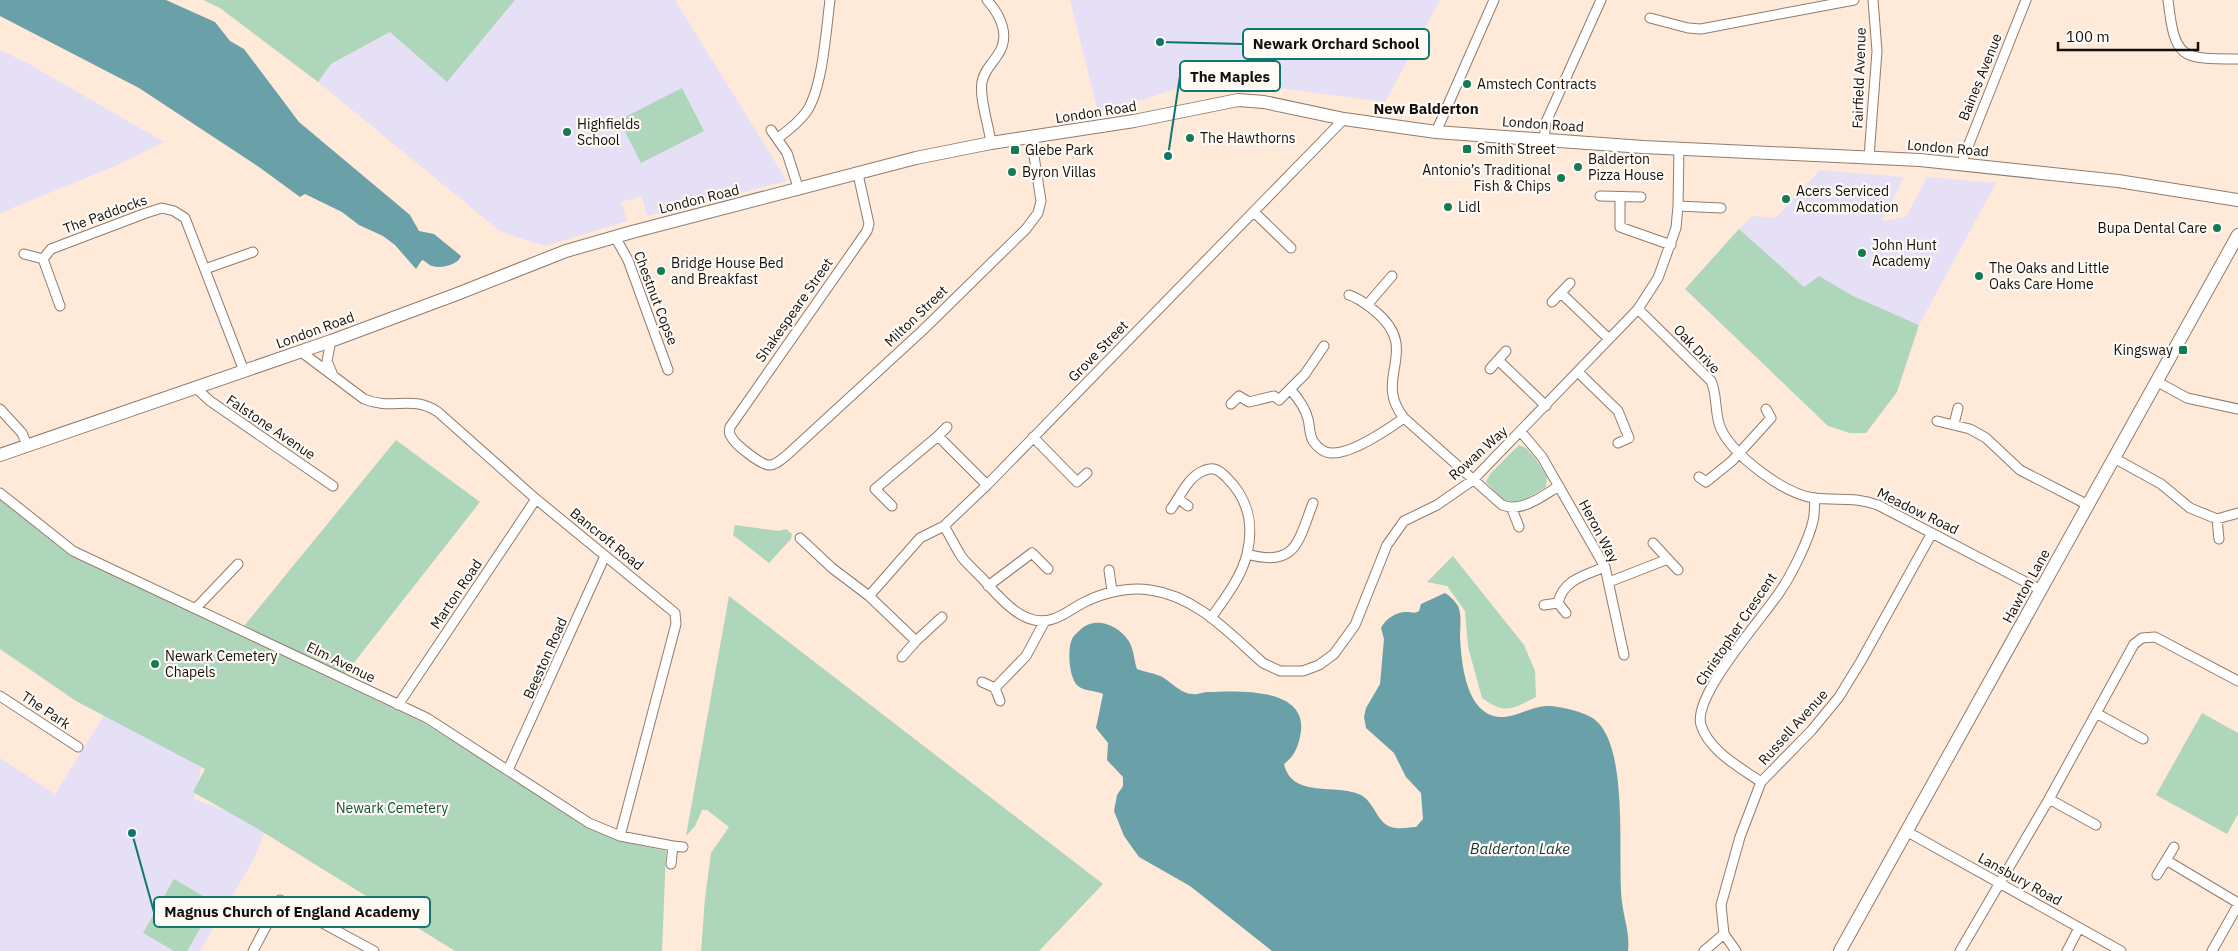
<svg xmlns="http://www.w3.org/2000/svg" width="2238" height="951" font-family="'IBM Plex Sans',sans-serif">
<rect width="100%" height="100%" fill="#ffe9d8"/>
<path fill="#e5e0f6" d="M 515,0 L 675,0 L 787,181 L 647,216 L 642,196 L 621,202 L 627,221 L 545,246 L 501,232 L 318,82 L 331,64 L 391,32 L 447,82 Z
M 1070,0 L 1440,0 L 1385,102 L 1247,84 L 1188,85 L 1104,112 L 1097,108 Z
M 0,50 L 29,64 L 164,142 L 113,167 L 0,213 Z
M 1820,170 L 1904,177 L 1882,221 L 1906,217 L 1927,177 L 1996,183 L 1919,325 L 1853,296 L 1819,276 L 1804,287 L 1739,229 L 1753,216 L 1776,218 Z
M 105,714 L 202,764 L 194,799 L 267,826 L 255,857 L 200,951 L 0,951 L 0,758 L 55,794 Z"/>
<path fill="#aed6ba" d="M 203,0 L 515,0 L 447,82 L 390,32 L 331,64 L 318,82 L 220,8 Z
M 682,88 L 704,131 L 641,163 L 619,120 Z
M 1739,229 L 1804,287 L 1819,276 L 1853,296 L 1919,325 L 1897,392 L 1866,433 L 1850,433 L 1828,426 L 1685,289 Z
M 396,440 L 480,502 L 345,674 L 244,626 Z
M 1519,445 L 1526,448 L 1535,458 L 1547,477 L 1546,487 L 1519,503 L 1504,500 L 1486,482 L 1490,474 Z
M 0,499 L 69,555 L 424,723 L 589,826 L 619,841 L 666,851 L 662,951 L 455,951 L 258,829 L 193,792 L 205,769 L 76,701 L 0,649 Z
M 735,525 L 779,531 L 786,529 L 792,534 L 791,539 L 769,563 L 733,535 Z
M 1453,556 L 1524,645 L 1535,671 L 1536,697 C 1513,709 1505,715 1482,698 L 1468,647 L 1465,611 L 1447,586 L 1427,582 Z
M 729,596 L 1103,884 L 1039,951 L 701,951 L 705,898 L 711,853 L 729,827 L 707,810 L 702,810 L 695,826 L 686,836 Z
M 2202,713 L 2238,733 L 2238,814 L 2227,834 L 2156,795 Z
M 174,879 L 215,903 L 187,951 L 174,951 L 143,933 Z"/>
<path fill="#6aa1a9" d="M 0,0 L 166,0 L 215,22 L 230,41 L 244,49 L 299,122 L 410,215 L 419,231 L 434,234 L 461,256 C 458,265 441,269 432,266 C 428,265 426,261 422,260 L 416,269 L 395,245 L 383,236 L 359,225 L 342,212 L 305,194 L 300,197 L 259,167 L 139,88 L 0,16 Z
M 1445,593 C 1450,596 1455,601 1458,606 C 1462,615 1460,627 1460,637 C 1461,657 1464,686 1476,703 C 1498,732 1523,707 1546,706 C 1557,705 1585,712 1594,719 C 1630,745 1617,860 1622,902 C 1624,919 1630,934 1628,951 L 1272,951 L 1190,886 L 1139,857 L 1124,836 L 1114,811 L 1117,795 L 1123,786 L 1123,777 L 1107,760 L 1108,743 L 1096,728 L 1103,694 C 1095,690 1086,692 1078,686 C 1069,679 1067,649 1072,639 C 1073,636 1077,633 1080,630 C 1094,616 1117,624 1128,640 C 1134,648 1134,661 1137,669 C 1145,672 1153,673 1160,676 C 1170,680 1180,694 1193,694 C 1198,695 1203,692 1208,692 C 1238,691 1306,687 1301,731 C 1299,745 1295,756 1284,764 C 1292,799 1336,783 1361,795 C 1376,803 1377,827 1396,828 C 1402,829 1409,827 1416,827 L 1423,819 L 1421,793 L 1406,777 L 1394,753 L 1366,728 L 1364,717 L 1366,708 L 1380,684 L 1384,639 L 1381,628 C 1385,619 1396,612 1406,612 C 1412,612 1414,614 1419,611 L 1421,604 Z"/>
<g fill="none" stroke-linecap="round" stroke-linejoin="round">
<defs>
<path id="street" d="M 987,0 C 1001,16 1011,37 997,56 C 991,65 984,71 982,82 C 979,98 989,126 991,143
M 2168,0 C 2175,59 2180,59 2238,59
M 1650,18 L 1688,28 L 1701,29 L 1854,0
M 771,130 L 787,153 L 799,190
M 1436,132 L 1494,0
M 778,138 C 789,130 799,122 807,111 C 823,86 826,30 830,0
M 1544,140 L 1546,122 L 1601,0
M 1869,157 L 1877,51 L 1873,0
M 1961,164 L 2026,0
M 858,174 L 869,224 L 867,231 L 730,427 C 729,432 729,434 732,438 C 736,445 762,466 770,465 C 776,465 782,459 787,455 L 923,330 L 1026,229 L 1038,213 L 1041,201 L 1031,137
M 1600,196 L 1641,197
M 1620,197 L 1620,227 L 1671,245
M 1678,206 L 1721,208
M 1254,212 L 1291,248
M 615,237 L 628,260 L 668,370
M 24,254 L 43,259 L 51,249 L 146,213 L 162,208 L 174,211 L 185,218 L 244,371
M 43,259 L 60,306
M 205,269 L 253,252
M 1561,293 L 1609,339
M 1349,295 C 1359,298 1367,305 1375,311 C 1423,351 1371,377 1404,418 L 1502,505 C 1522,513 1542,496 1559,486
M 1552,302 L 1570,283
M 1367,305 L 1392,276
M 1638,309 L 1711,381 C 1718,396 1714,414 1721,429 C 1734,456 1784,494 1814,498 C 1839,501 1852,496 1878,505 L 2041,590
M 331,341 L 327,361 L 332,373
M 300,351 L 364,399 C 393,411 411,394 438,412 L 536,499 L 675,613 L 676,624 L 620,836
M 1498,360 L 1546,406
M 1490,369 L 1506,351
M 1579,373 L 1618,411 L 1629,438 L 1618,443
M 2156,381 L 2187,398 L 2238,409
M 196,388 L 210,401 L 333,486
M 1290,389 C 1298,398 1305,407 1308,419 C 1310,426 1309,434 1313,441 C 1317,447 1324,453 1332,453 C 1352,454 1387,430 1404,418
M 1231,404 L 1239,396 L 1249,402 L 1274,396 L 1279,400 L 1305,374 L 1324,346
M 0,409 L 22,433 L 27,445
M 1937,421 L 1970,429 L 1986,438 L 2020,470 L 2088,505
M 1954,424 L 1958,408
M 1521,432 L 1542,457 L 1605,567 L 1624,655
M 938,436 L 947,427
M 1033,437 L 1077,482 L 1087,473
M 2114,458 L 2161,484 L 2190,508 L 2217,519 L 2238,513
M 1699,477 L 1706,482 L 1732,461 L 1771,418 L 1766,409
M 0,493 L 73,551 L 427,718 L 589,823 L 620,836 L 673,846 L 671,864
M 1179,499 L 1188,506
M 892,506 L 875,489 L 938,436 L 987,485
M 1171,509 C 1180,497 1188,477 1203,471 C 1213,466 1219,470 1226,477 C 1248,498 1254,525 1247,554 C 1241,578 1225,598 1211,618
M 1512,509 L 1519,527
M 2217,519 L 2219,539
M 944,526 C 950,536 955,546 961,556 C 967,564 975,571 982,578 C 999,597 1024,629 1053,619 C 1066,615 1075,606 1087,601 C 1105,592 1129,587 1150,590 C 1196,596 1229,633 1263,663 L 1280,671 L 1303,671 L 1319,665 L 1334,654 L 1355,625 L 1387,545 L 1404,521 L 1437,505 L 1473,480 L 1638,309 L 1658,278 L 1676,228 L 1678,206 L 1679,148
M 800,538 L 832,568 L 869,596 L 916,641 L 942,617
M 1653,543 L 1678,570
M 1247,554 C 1296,568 1298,542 1313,503
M 1109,570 L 1112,591
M 1609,582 L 1668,559
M 988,586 L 1032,553 L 1048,569
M 869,596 L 920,538 L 944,526 L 987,485 L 1344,119
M 1544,605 L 1558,603
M 196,608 L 238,564
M 1566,613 L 1558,603 C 1563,580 1585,575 1605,567
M 902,657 L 916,641
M 982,682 L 995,688 L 1000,701
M 995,688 L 1026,656 L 1045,621
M 0,696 L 78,747
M 398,705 L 536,499
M 2096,713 L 2143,739
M 508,770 L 605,556
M 1761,782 C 1741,768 1709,751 1701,725 C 1692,695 1764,617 1781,590 C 1792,574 1809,539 1813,521 C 1815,514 1814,505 1815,498
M 2049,799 L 2096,825
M 1906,831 L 2121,951
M 673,846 L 683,847
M 2166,860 L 2238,903
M 2157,875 L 2174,847
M 253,951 L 280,900 L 374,951
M 1704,951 L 1724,934
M 1736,951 L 1724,934 L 1721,905 L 1740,837 L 1761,782 L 1811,731 L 1839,697 L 1861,661 L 1932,533
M 1960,951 L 2049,799 L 2134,644 L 2142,638 L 2155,637 L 2238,681
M 2067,951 L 2079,928
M 2212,951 L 2238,905"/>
<path id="secondary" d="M 0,455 L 331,341 L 457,294 L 566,251 L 632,232 L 916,158 L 991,143 L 1134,121 L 1238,100 L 1264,102 L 1344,119 L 1436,132 L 1643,147 L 1920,160 L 2118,181 L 2238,200
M 1840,951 L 2238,235"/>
</defs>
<use href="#street" stroke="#907c6d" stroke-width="11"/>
<use href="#secondary" stroke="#907c6d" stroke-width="14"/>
<use href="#street" stroke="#fff" stroke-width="9"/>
<use href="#secondary" stroke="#fff" stroke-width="12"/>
</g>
<g fill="#157b54" stroke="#fefaf6" stroke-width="2">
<circle cx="1467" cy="84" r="5"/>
<circle cx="567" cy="132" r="5"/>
<circle cx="1190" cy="138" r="5"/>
<rect x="1462" y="144" width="10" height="10" rx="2.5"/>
<rect x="1010" y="145" width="10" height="10" rx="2.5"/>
<circle cx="1578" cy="167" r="5"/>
<circle cx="1012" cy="172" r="5"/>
<circle cx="1561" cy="178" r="5"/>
<circle cx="1786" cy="199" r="5"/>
<circle cx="1448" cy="207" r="5"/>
<circle cx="2217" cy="228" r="5"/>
<circle cx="1862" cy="253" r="5"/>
<circle cx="661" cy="271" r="5"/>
<circle cx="1979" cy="276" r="5"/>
<rect x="2178" y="345" width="10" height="10" rx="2.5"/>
<circle cx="155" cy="664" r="5"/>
</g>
<g text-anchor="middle" stroke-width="4.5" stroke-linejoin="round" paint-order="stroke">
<g font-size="14" fill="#160f09" stroke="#fefaf6">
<text transform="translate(1980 77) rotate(-68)" y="5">Baines Avenue</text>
<text transform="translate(1859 78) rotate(-88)" y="5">Fairfield Avenue</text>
<text transform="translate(1096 112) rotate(-9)" y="5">London Road</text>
<text transform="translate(1543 124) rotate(4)" y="5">London Road</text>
<text transform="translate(1948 148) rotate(5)" y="5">London Road</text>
<text transform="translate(699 199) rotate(-14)" y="5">London Road</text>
<text transform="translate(105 214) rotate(-20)" y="5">The Paddocks</text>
<text transform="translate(656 298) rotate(69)" y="5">Chestnut Copse</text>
<text transform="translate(794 310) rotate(-55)" y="5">Shakespeare Street</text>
<text transform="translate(916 316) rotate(-44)" y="5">Milton Street</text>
<text transform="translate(315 330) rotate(-20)" y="5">London Road</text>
<text transform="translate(1697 349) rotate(47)" y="5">Oak Drive</text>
<text transform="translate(1098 351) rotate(-46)" y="5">Grove Street</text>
<text transform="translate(271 427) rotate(34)" y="5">Falstone Avenue</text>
<text transform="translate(1478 453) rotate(-42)" y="5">Rowan Way</text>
<text transform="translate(1918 511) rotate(26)" y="5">Meadow Road</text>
<text transform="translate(1599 531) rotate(62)" y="5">Heron Way</text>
<text transform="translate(607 539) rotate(39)" y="5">Bancroft Road</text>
<text transform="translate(2026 586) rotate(-61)" y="5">Hawton Lane</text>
<text transform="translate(456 594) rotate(-56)" y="5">Marton Road</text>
<text transform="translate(1736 629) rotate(-56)" y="5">Christopher Crescent</text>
<text transform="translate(545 658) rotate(-66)" y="5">Beeston Road</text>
<text transform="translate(341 662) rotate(26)" y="5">Elm Avenue</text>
<text transform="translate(46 710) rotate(34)" y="5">The Park</text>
<text transform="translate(1793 727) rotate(-48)" y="5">Russell Avenue</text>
<text transform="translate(2020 879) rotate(29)" y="5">Lansbury Road</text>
</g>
<g font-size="14" fill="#160f09" stroke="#fefaf6" text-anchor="start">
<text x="1477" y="89">Amstech Contracts</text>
<text x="577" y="129">Highfields<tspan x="577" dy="16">School</tspan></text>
<text x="1200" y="143">The Hawthorns</text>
<text x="1477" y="154">Smith Street</text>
<text x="1025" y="155">Glebe Park</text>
<text x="1588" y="164">Balderton<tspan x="1588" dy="16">Pizza House</tspan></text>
<text x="1551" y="175" text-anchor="end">Antonio’s Traditional<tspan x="1551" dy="16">Fish &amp; Chips</tspan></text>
<text x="1022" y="177">Byron Villas</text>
<text x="1796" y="196">Acers Serviced<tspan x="1796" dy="16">Accommodation</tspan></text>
<text x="1458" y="212">Lidl</text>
<text x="2207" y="233" text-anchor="end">Bupa Dental Care</text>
<text x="1872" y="250">John Hunt<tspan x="1872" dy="16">Academy</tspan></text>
<text x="671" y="268">Bridge House Bed<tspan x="671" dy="16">and Breakfast</tspan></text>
<text x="1989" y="273">The Oaks and Little<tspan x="1989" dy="16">Oaks Care Home</tspan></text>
<text x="2173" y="355" text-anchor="end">Kingsway</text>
<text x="165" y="661">Newark Cemetery<tspan x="165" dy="16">Chapels</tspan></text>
</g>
<g font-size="14" fill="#135530" stroke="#fefaf6">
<text x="392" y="813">Newark Cemetery</text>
</g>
<g font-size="15" font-weight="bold" fill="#160f09" stroke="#fefaf6">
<text x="1426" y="114">New Balderton</text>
</g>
<g font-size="15" font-style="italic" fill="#163337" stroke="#fefaf6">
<text x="1520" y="854">Balderton Lake</text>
</g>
</g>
<path fill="none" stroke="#0f766e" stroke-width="2" d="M1160 42L1243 44M1168 156L1180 76M132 833L154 912"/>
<g fill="#0f766e" stroke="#fefaf6" stroke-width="2">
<circle cx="1160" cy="42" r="5"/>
<circle cx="1168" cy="156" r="5"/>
<circle cx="132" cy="833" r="5"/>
</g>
<g fill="#fefaf6" stroke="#0f766e" stroke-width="2">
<rect x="1243" y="29" width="186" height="30" rx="5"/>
<rect x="1180" y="61" width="100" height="30" rx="5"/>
<rect x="154" y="897" width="276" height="30" rx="5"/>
</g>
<g font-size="15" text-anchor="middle" font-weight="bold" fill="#160f09">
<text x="1336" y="49">Newark Orchard School</text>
<text x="1230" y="82">The Maples</text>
<text x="292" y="917">Magnus Church of England Academy</text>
</g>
<path d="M2058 42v8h140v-8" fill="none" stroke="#160f09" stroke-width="2.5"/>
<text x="2066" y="42" font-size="15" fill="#160f09" stroke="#fefaf6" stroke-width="4" paint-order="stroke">100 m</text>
</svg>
